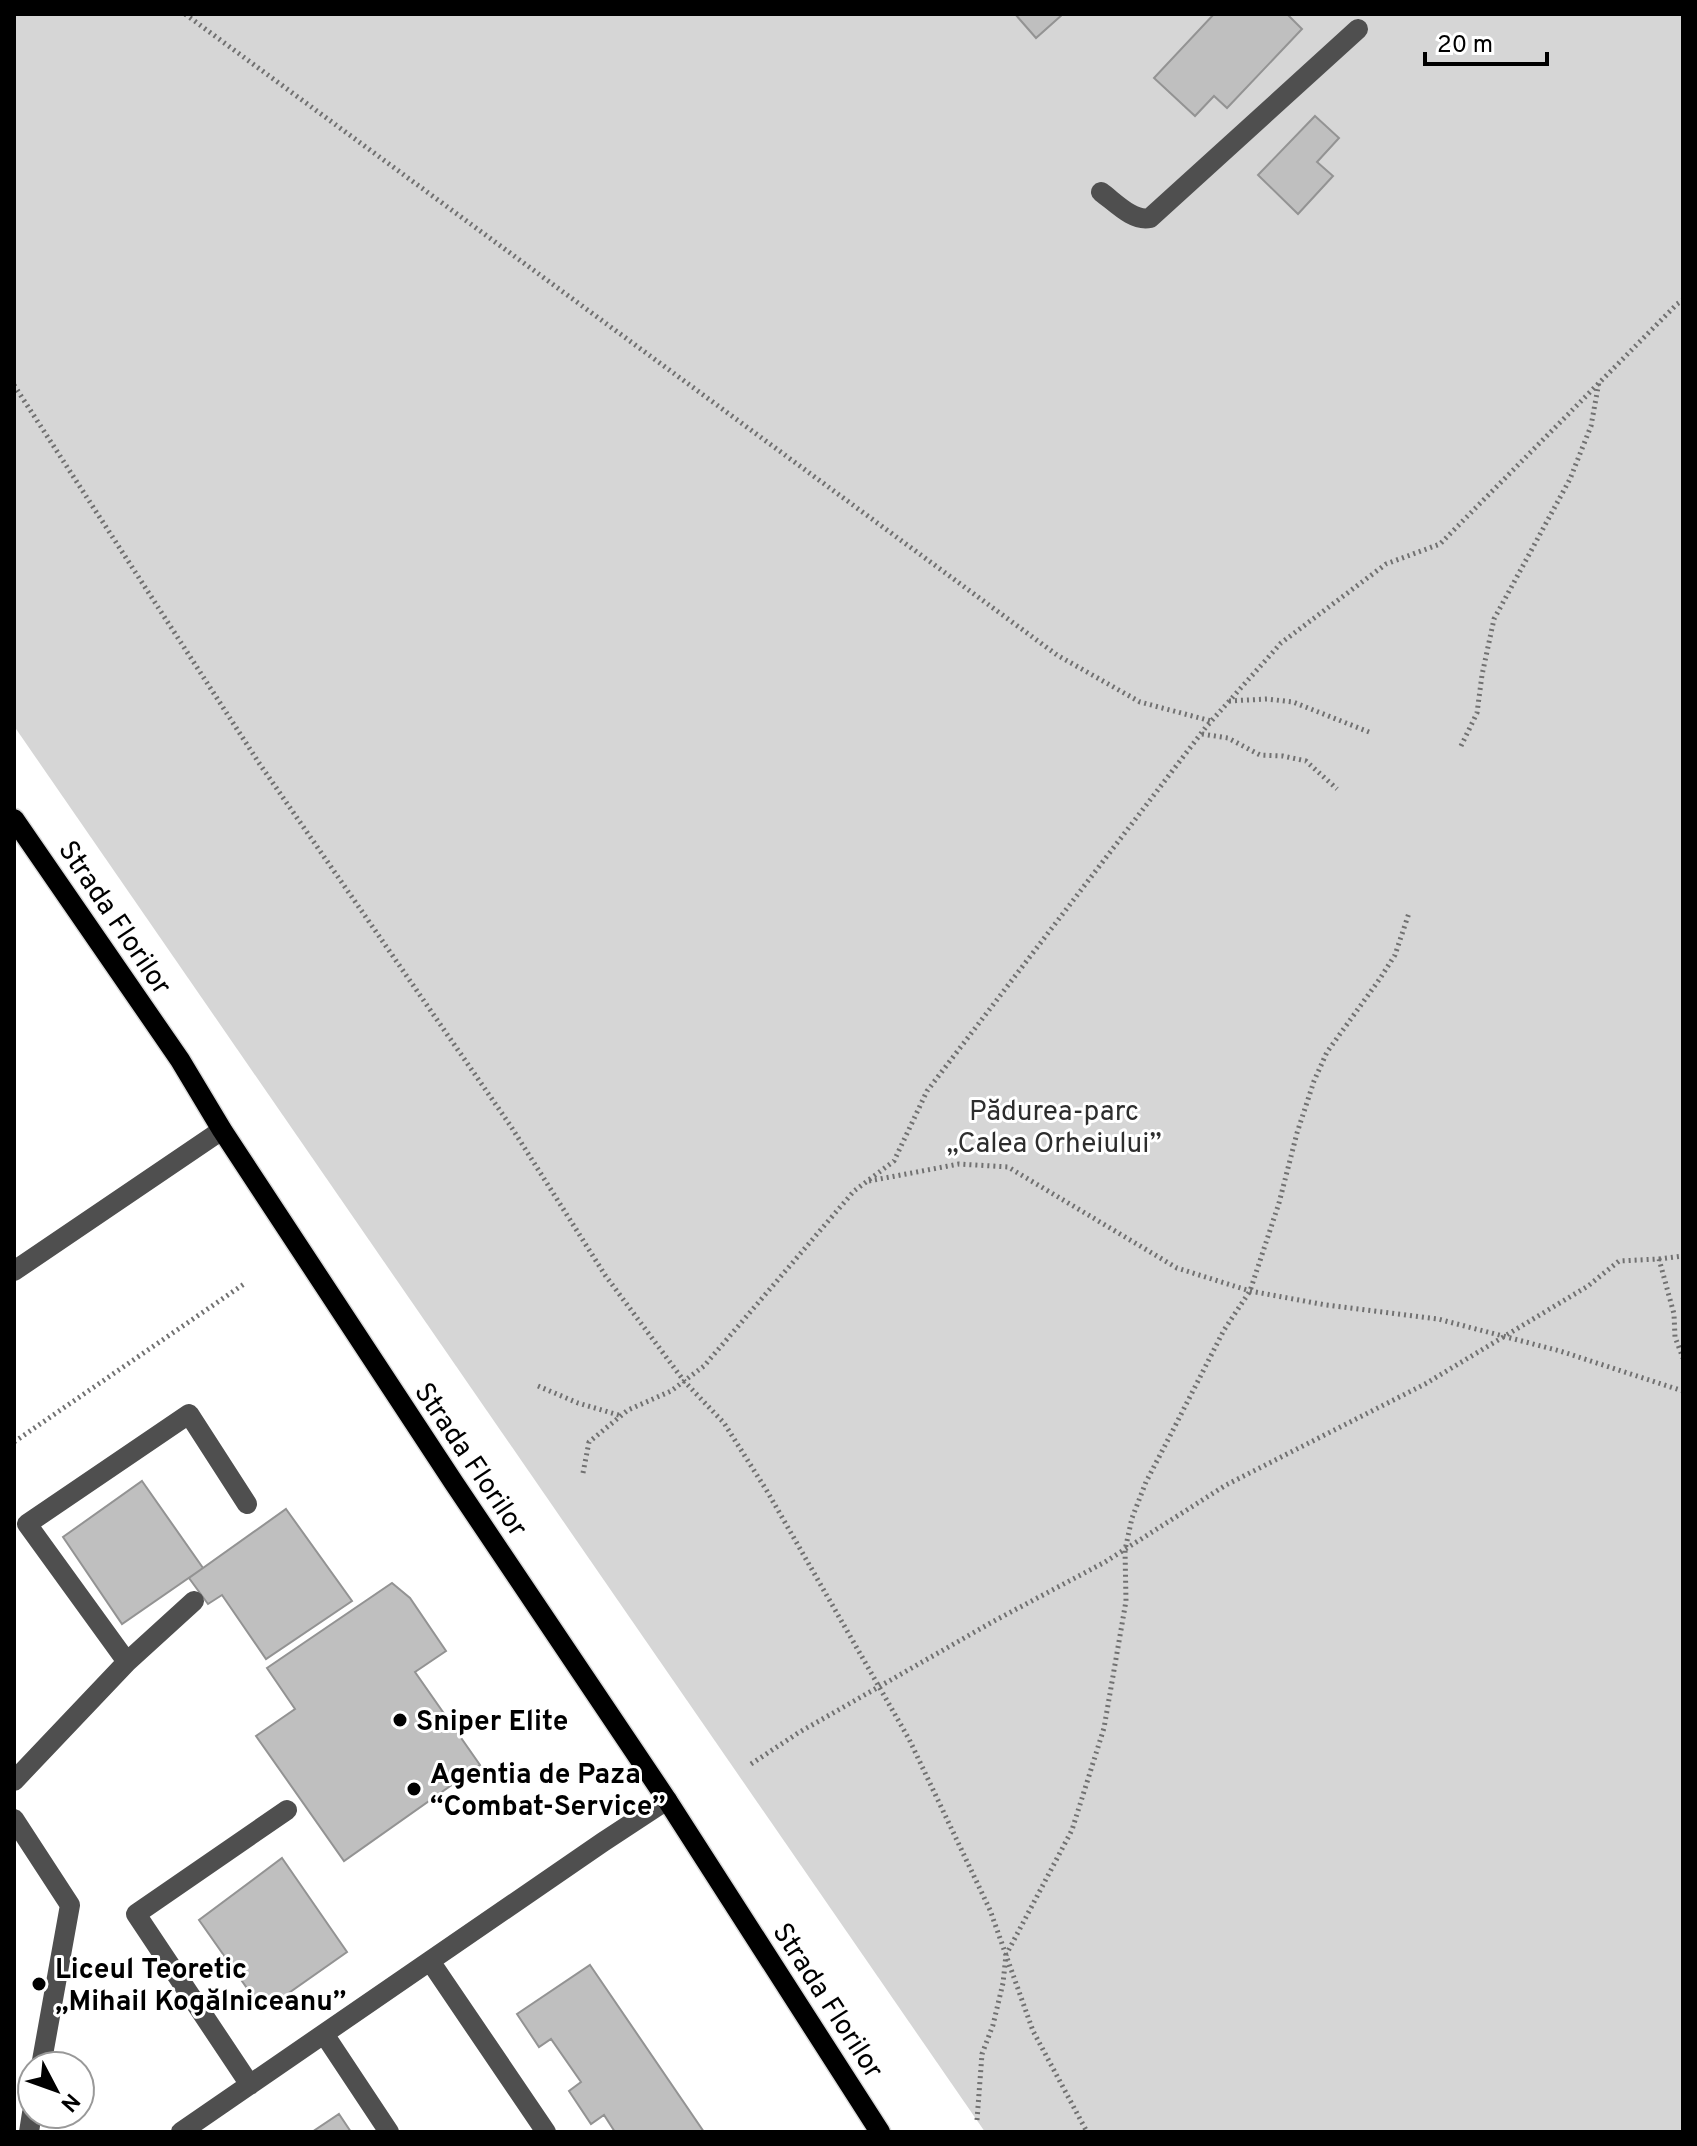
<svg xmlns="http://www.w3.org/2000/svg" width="1697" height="2146" font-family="Overpass,sans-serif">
<rect width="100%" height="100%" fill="#fff"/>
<path fill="#d6d6d6" d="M 14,14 L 1683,14 L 1683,2132 L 985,2132 L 14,726 Z"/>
<path fill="#bfbfbf" stroke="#939393" stroke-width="2" d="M 1015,14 L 1063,14 L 1036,38 Z
M 1214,14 L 1287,14 L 1302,29 L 1227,108 L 1214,96 L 1195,116 L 1154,78 Z
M 1315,116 L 1339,138 L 1317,162 L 1333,176 L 1298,214 L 1258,175 Z
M 142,1481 L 203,1568 L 122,1624 L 63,1537 Z
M 286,1509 L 352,1601 L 266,1659 L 222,1595 L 208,1604 L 189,1578 Z
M 392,1583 L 410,1598 L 446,1651 L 415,1672 L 480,1765 L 344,1861 L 256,1736 L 295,1709 L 267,1668 Z
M 282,1858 L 347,1952 L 263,2011 L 199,1920 Z
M 590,1965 L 704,2132 L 615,2132 L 604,2115 L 591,2124 L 569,2091 L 581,2082 L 551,2039 L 539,2047 L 517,2014 Z
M 339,2114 L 351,2132 L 312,2132 Z"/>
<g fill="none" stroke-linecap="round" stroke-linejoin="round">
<defs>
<path id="major" d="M 14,819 L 180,1060 L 222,1130 L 454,1483 L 667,1800 L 880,2132"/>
</defs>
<use href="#major" stroke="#dbdbdb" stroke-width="23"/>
<path stroke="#717171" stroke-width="5" stroke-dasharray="2 4" stroke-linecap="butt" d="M 185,14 L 1057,655 L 1140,702 L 1211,721
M 14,385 L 259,763 L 510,1125 L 605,1275 L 684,1381 L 724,1423 L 767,1491 L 909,1739 L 990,1910 L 1033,2031 L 1087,2132
M 1229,701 L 1267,699 L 1293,702 L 1369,732
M 1202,734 L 1228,738 L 1260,755 L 1283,756 L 1306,761 L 1337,789
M 1461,746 L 1477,713 L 1482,675 L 1494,619 L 1570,479 L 1591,426 L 1599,382
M 869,1181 L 959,1164 L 1008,1167 L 1177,1268 L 1250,1291 L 1326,1305 L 1438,1319 L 1560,1351 L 1683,1391
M 1659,1259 L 1683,1256
M 538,1386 L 578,1403 L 622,1416
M 14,1442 L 244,1284
M 583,1473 L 589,1442 L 628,1410 L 671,1391 L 704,1366 L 854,1191 L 894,1161 L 927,1091 L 1206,727 L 1281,643 L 1386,564 L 1440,544 L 1677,304 L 1683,300
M 751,1764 L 798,1733 L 994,1621 L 1105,1562 L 1226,1485 L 1425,1384 L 1588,1286 L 1619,1261 L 1659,1259 L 1674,1314 L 1675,1337 L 1683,1358
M 977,2120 L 982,2054 L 993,2025 L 1003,1983 L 1006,1955 L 1072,1830 L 1104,1728 L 1126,1601 L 1125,1550 L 1132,1518 L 1146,1482 L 1172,1432 L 1224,1330 L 1250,1291 L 1279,1203 L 1297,1133 L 1314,1081 L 1327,1052 L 1379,980 L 1395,955 L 1409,913"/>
<path stroke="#4f4f4f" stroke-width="20" d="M 1101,192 C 1115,202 1133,222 1150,218 L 1358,29
M 14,1271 L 222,1130
M 127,1662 L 27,1524 L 189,1414 L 247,1504
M 14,1781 L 127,1662 L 194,1601
M 14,1819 L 70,1905 L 41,2066
M 430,1961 L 546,2132
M 324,2034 L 389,2132
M 250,2085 L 136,1914 L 287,1810
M 29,2132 L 32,2113
M 181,2132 L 603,1842 L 667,1800"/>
<use href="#major" stroke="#000" stroke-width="20"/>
</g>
<g fill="#000" stroke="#fff" stroke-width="3">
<circle cx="400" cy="1720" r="8"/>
<circle cx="414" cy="1789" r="8"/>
<circle cx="39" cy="1984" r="8"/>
</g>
<g text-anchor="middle" stroke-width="6" stroke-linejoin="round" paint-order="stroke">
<g font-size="28" fill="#000" stroke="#fff">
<text transform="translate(116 917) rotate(56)" y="10">Strada Florilor</text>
<text transform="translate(472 1459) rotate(56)" y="10">Strada Florilor</text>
<text transform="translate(829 2000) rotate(57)" y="10">Strada Florilor</text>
</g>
<g font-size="28" fill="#2d2d2d" stroke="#fff">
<text x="1054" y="1120">Pădurea-parc<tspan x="1054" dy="32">„Calea Orheiului”</tspan></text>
</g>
<g font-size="28" font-weight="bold" fill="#000" stroke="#fff" text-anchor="start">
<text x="416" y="1730">Sniper Elite</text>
<text x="430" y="1783">Agentia de Paza<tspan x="430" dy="32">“Combat-Service”</tspan></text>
<text x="55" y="1978">Liceul Teoretic<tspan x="55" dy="32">„Mihail Kogălniceanu”</tspan></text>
</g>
</g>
<rect width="1697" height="2146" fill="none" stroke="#000000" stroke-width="32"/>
<g transform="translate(56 2090) rotate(131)"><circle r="38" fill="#ffffff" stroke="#999999" stroke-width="2"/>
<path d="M0-6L14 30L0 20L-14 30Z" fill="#000000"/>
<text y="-12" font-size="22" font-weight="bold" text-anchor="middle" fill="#000000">N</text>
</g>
<path d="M1425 52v12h122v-12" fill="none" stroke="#000000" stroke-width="4"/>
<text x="1437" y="52" font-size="24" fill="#000000" stroke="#ffffff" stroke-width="6" paint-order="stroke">20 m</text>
</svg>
